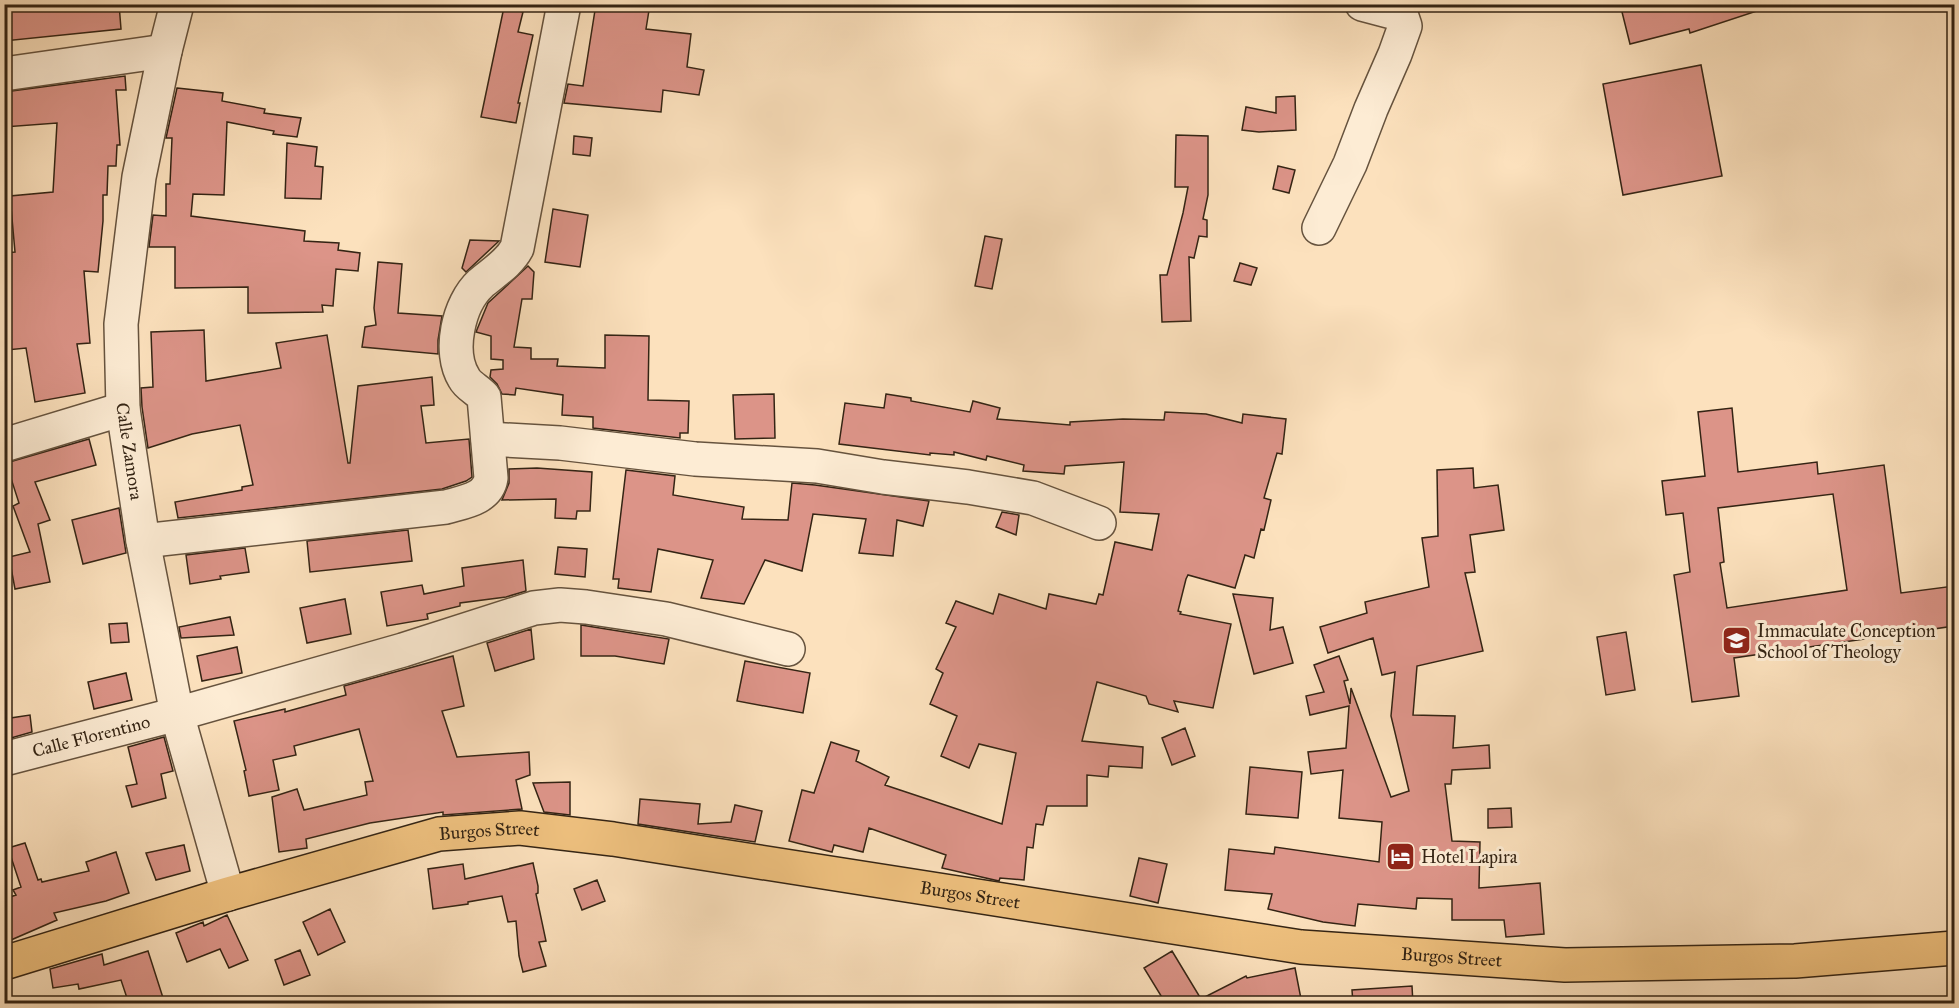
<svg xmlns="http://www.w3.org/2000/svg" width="1959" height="1008" font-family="'IM FELL Great Primer',serif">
  <rect width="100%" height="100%" fill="#fce1bd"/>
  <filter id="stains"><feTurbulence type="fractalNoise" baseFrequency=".00333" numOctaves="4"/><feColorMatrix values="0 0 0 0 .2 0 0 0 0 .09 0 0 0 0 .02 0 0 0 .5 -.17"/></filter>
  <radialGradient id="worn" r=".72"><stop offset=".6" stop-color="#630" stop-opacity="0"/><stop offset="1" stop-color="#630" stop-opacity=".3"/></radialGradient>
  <path fill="#dc9488" stroke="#342414" stroke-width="1.5" fill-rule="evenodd" d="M4,4h115l2,25 -117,12z
    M596,4h54l-4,25 45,5 -4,33 17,3 -5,25 -36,-5 -2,22 -97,-9 4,-19 15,2z
    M1620,4h146v4l-76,25 -1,-4 -59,15z
    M504,7l19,5 -5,20 15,3 -15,68h2l-4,20 -35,-6z
    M1701,65l21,111 -99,19 -20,-111z
    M125,76l1,14h-10l4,55h-3l-1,21h-8l-1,29h-4v26l-5,51 -14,-1 6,72 -13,1 8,49 -50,9 -9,-54 -19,2 -3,-37v-60l11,-1 -5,-56 43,-4 4,-69 -53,4v-35z
    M177,88l46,5 -1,8 43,8 -1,4 37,5 -4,19 -24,-3 1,-3 -47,-9 -3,73 -31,-1 -2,22 114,15 -1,10 35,2 -1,7 22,3 -2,18 -22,-2 -3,37 -11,-1 1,7 -75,1v-26l-73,1v-41h-26l4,-32 13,1v-32h4l2,-46h-6z
    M1295,96l1,34 -37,2 -17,-2 4,-23 30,6v-16z
    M1176,135l32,1v59l-5,24 4,1v17l-8,-1 -5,22 -5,-1 2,64 -29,1 -2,-47h7l16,-62 5,-26h-13z
    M574,136l18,2 -2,18 -17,-2z
    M287,143l30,4 -2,19 8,1 -2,32 -36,-1z
    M1278,166l17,4 -6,23 -16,-4z
    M553,209l35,6 -8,52 -35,-5z
    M985,236l17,3 -10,50 -17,-3z
    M470,240l29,1 -33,31 -4,-4z
    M378,262l24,2 -4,49 44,3 -4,24v14l-76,-7 3,-20 11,-2 -2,-17z
    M1240,263l17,5 -6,17 -17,-4z
    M528,266l6,6 -2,27h-10l-8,48 17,1v11h27l-1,7 48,2v-33l44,1 -1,64 41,1 -1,32h-8v5l-87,-10v-11l-31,-2 1,-20 -47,-7 -1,7 -13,-1 -5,-10 -7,-7 1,-7 12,-1v-9l-12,-1v-23l-15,-4 12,-29z
    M204,330l2,51 75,-13 -5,-25 51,-8 21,128h2l8,-77 74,-9 2,28 -13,1 5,37 43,-4 3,38 -6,4 -24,8 -264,29 -3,-16 67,-12v-3l11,-2 -13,-60 -48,9 -44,14 -6,-41 -1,-19 12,-1 -2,-55z
    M774,394l1,44 -40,1 -2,-44z
    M886,394l25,4v3l59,11 3,-11 27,7 -3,11 73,6v-3l53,-3 41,1 1,-8 41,2 36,9 1,-9 43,5 -4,35 -5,-1 -13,45 7,2 -7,30 -3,-1 -7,29 -9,-3 -10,33 -47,-13 -2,4 -8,32 3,1 -1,2 51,10 -18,84 -39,-7 4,11 -29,-8 -3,-8 -49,-14 -15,59 61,6 -1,21 -33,-2 -1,11 -21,-2v31h-40l-4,19 -7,-1 -3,24 -6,-1 -3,33 -24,-2 -1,3 -57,-13 4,-13 -77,-27 -6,24 -29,-7 -2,7 -43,-11 13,-51 12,3 17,-51 28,9 -3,10 33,16 -4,8 117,39 14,-71 -37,-9 -10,24 -28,-12 16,-40 -27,-12 13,-31 -7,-4 20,-42 -10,-4 10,-22 37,13 6,-20 47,15 3,-15 47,10 3,-10 4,1 12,-53 37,8 7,-36 -39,-2 4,-50 -59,4 -1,8 -41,-3 1,-6 -37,-9 -1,4 -32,-8v3l-24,-2v2l-91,-11 6,-41 39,5z
    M1732,408l6,64 79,-10 1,12 66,-9 17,128 53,-7v40l-220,32 5,38 -47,6 -18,-127 16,-3 -7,-59 -17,2 -4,-34 43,-5 -7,-64zM1833,494l14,96 -120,18 -7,-45 4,-1 -6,-54z
    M89,439l7,26 -61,17 15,38 -12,4 12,58 -35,7 -6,-32 21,-5 -17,-46 6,-3 -13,-40z
    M537,468l55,4 -2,39h-13l-1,8 -21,-1 1,-19 -54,1 7,-17v-14z
    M1473,468l1,20 24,-3 6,45 -34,5 5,37 -10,1 18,78 -66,15 -4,49 42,1 -2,32 36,-3 1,23 -38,2 -1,14h-6l7,57 28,1 -1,46 61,-5 4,51 -38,3 -2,-17h-52v-21l-35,-1 -1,11 -58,-5 -3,22 -32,-4 -55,-13 4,-15 -47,-4 4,-41 45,5 1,-7 104,15 3,-40 -43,-4 4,-48 -32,4 -3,-22 38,-4 3,-42 -39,9 -4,-19 18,-4 -10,-27 25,-9 9,24 -4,1 6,23 1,-16 40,109 18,-6 -18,-75 4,-44 -13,3 -9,-37 -45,15 -8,-26 47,-14 -2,-11 64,-15 -7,-49 16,-2 -1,-66z
    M626,470l49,6 -2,19 71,12 -2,12 46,1 4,-37 23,2 114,16 -6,25 -26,-6 -4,36 -34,-3 7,-34 -53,-5 -11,57 -37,-11 -21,44 -43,-6 12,-38 -55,-11 -7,43 -33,-4 1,-9h-6z
    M119,508l7,45 -43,11 -11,-44z
    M1002,512l17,3 -3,20 -20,-8z
    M408,530l4,31 -102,11 -3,-31z
    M558,547l29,2 -2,28 -30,-3z
    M245,548l4,24 -29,4 1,3 -31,5 -4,-29z
    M523,560l3,31 -20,6 -46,6v3l-33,8 1,5 -41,7 -6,-34 41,-7 2,9 40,-8 -2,-18z
    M1233,594l40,4 -3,32 13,-3 10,36 -39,11z
    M345,599l6,35 -44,9 -7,-35z
    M230,617l4,18 -53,3 -2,-11z
    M127,623l2,19 -18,1 -2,-19z
    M581,625l88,14 -5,25 -49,-8h-34z
    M531,629l3,30 -39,12 -8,-28z
    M1626,632l9,58 -29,5 -9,-58z
    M237,647l5,26 -40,8 -5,-25z
    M453,656l11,50 -22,5 15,46 72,-5 1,23 -14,5 6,29 -79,6v-3l-73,11 -64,16 1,9 -28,4 -7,-55 25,-8 7,21 63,-15 -2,-13 8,-1 -14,-52 -65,17 2,9 -23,5 6,30 -30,6 -5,-25 2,-1 -12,-49 51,-12v3l61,-17 -2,-9z
    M745,661l65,12 -7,40 -66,-12z
    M126,673l6,27 -38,9 -6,-27z
    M30,715l2,17 -28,8v-21z
    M1185,728l10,28 -23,9 -10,-27z
    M164,737l9,34 -12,3 5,24 -34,9 -6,-21 11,-2 -9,-37z
    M1250,767l52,5 -4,46 -52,-4z
    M570,782v33l-26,-3 -11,-29z
    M640,799l60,5 -2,20 33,-2 4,-17 27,6 -7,31 -117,-18z
    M1511,808l1,19 -24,1v-19z
    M25,843l13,37 3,-1 1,3 47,-11 -3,-9 30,-10 13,41 -23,8 -52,12 3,7 -53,23v-44l12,-4 -3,-5 8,-3 -13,-39z
    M184,845l6,26 -34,9 -10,-27z
    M1139,858l28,6 -9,39 -28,-7z
    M533,863l5,23v7l-2,1 10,47 -7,1 7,24 -23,6 -4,-16 -3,-35 -8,1 -6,-26 -34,6v2l-35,5 -5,-40 35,-5 2,15z
    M597,880l8,21 -23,9 -8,-21z
    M330,909l15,33 -27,13 -15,-33z
    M227,915l21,45 -19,8 -9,-19 -33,13 -11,-29 27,-11 1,4z
    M300,950l10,25 -26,10 -9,-25z
    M148,951l17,53h-36l-8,-24 -42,9 -1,-5 -25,4 -3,-19 52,-15 2,11z
    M1172,951l29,48 45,-23 1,2 48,-10 7,36h-136l-22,-36z
    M1412,986l1,18h-60l-1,-14z"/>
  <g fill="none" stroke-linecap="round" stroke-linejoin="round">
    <defs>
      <g id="minor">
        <path id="s1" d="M177,4l-12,47 -26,126 -18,147 2,85 20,132 34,173 51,180"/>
        <path d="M4,74l161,-23"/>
        <path d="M1319,228l31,-64 21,-55 24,-55 10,-28 -3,-9 -6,-4 -34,-9"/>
        <path d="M488,439l72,4 135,16 122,7 66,11 85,10 65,11 66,25"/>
        <path d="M4,445l119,-36"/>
        <path d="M143,541l303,-34c17,-5 42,-8 45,-29l-7,-81c-6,-7 -16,-11 -20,-19 -16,-26 -6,-74 17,-95 13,-11 28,-20 36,-35l47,-244"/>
        <path id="s2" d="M4,759l173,-45 226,-64 131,-42 26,-3 26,2 80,12 122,30"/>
      </g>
      <g id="major">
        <path id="s3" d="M4,963l224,-69 211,-60 81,-6 93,11 688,108 264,18 230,-4 159,-13"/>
      </g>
    </defs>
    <use href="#minor" stroke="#66533e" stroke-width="36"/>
    <use href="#major" stroke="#342414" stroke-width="36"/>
    <use href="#minor" stroke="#fdecd4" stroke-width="33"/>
    <use href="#major" stroke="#eec07e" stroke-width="33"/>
  </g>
  <defs>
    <symbol id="university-square" viewBox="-11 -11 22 22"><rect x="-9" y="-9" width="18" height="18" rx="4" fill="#8f2418" stroke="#fdecd4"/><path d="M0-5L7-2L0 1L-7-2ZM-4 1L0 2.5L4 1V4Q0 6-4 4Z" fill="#fff"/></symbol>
    <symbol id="hotel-square" viewBox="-11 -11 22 22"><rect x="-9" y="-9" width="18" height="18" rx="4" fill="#8f2418" stroke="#fdecd4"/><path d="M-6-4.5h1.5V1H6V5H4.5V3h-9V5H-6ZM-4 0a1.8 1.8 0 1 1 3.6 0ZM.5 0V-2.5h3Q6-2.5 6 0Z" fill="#fff"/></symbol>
  </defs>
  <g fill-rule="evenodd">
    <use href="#university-square" x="1720" y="624" width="33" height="33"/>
    <use href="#hotel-square" x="1384" y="840" width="33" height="33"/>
  </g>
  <g text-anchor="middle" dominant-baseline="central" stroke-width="6" stroke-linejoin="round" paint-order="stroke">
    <g font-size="18" fill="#342414" stroke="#fdecd4">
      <text stroke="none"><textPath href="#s1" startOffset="453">Calle Zamora</textPath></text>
      <text stroke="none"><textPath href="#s2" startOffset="90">Calle Florentino</textPath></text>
      <text stroke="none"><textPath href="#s3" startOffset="504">Burgos Street</textPath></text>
      <text stroke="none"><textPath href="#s3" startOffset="990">Burgos Street</textPath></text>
      <text stroke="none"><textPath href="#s3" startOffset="1476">Burgos Street</textPath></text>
    </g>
    <g font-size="18" fill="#342414" stroke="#fdecd4" text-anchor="start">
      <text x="1757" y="631">Immaculate Conception<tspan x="1757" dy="21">School of Theology</tspan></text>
      <text x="1421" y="857">Hotel Lapira</text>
    </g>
  </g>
  <rect width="1959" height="1008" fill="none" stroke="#fce1bd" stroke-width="24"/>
  <rect x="6" y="6" width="1947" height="996" fill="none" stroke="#342414" stroke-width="3"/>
  <rect x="12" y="12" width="1935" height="984" fill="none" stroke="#342414" stroke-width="1.5"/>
  <rect width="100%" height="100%" filter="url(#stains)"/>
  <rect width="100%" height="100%" fill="url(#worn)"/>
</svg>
